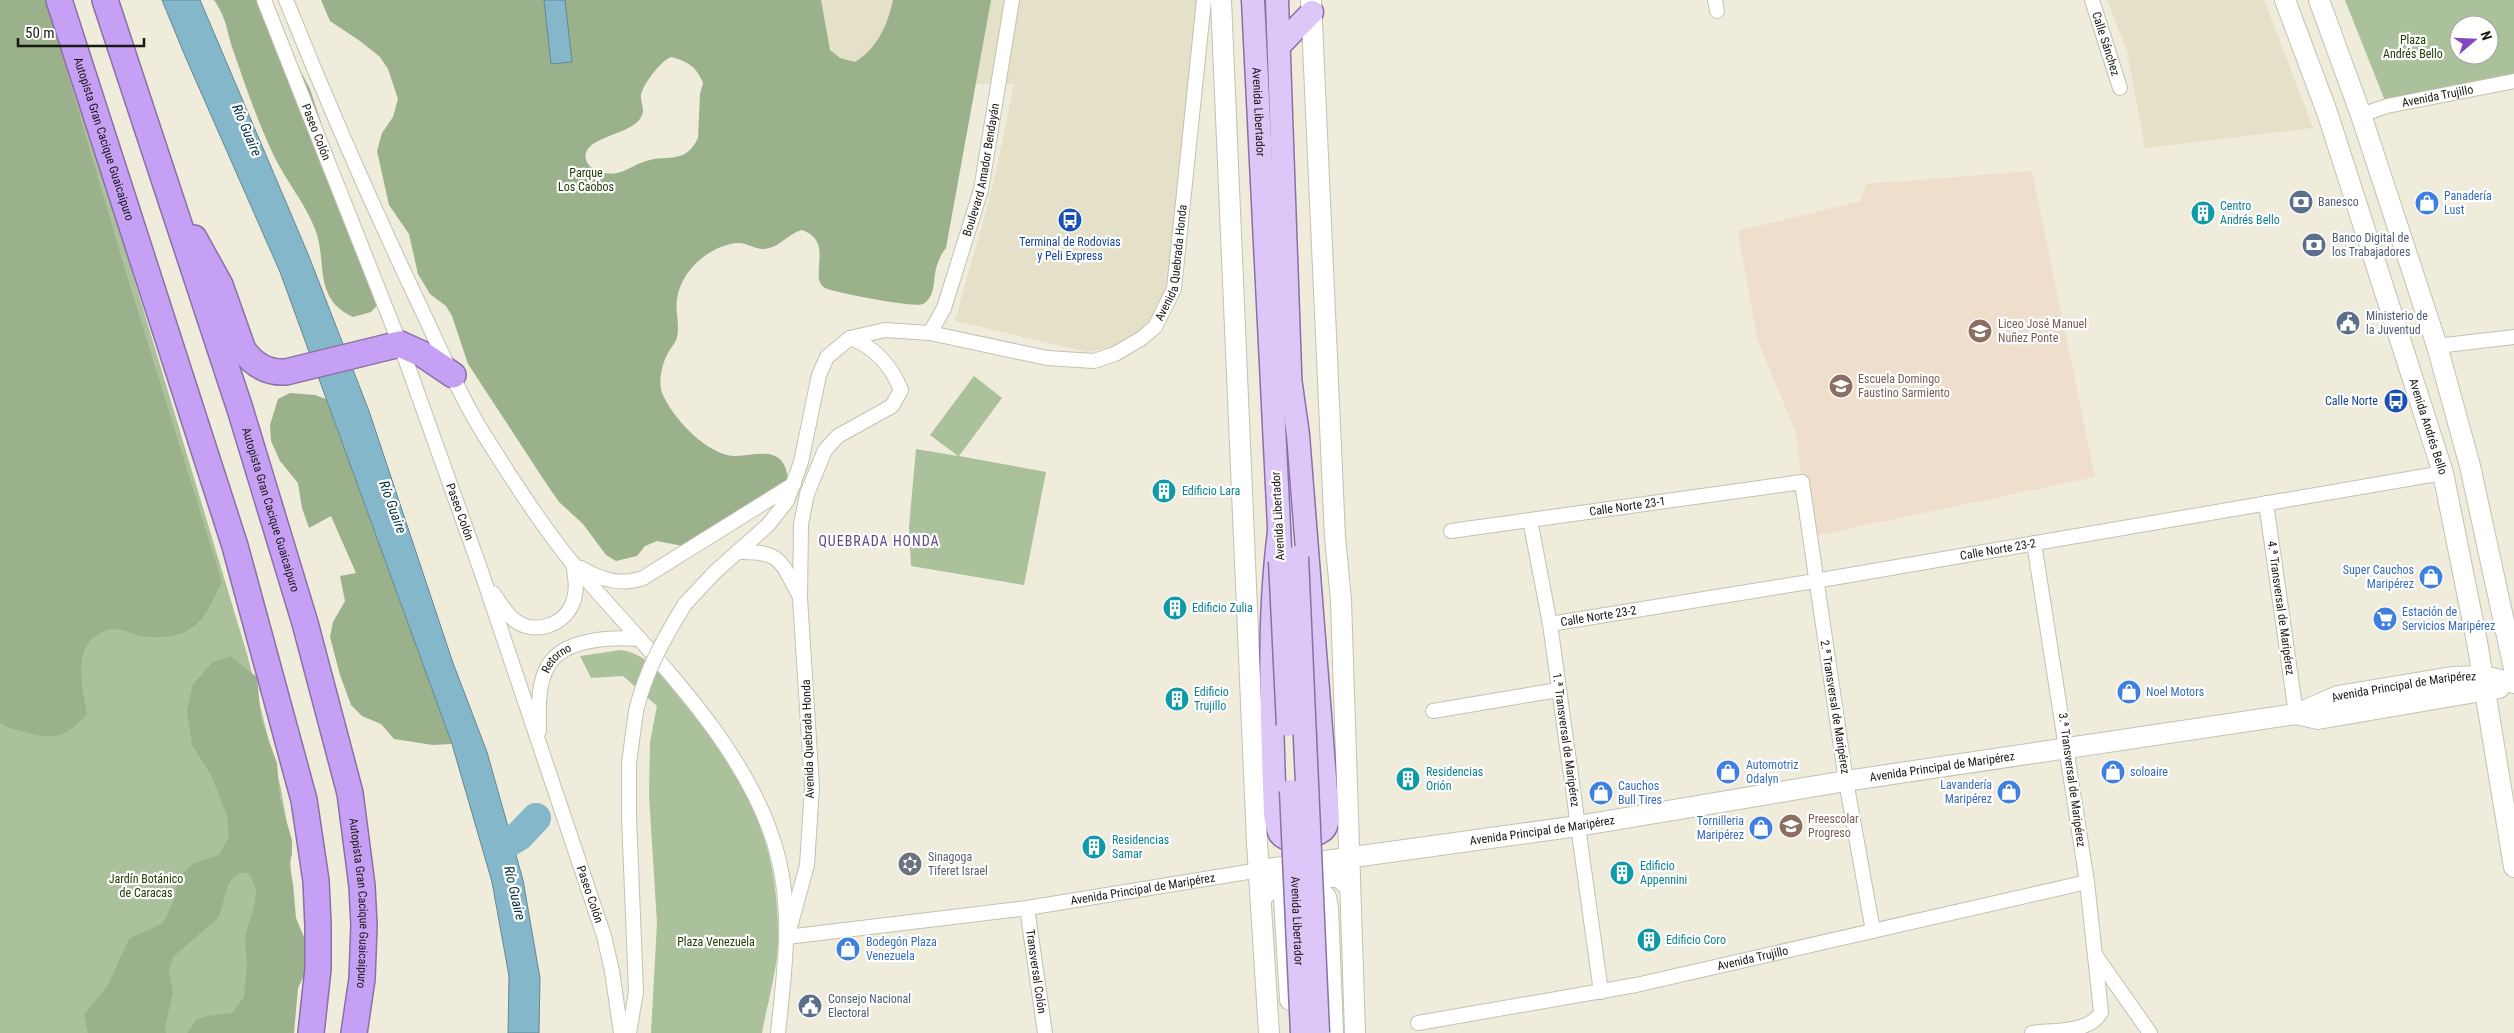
<svg xmlns="http://www.w3.org/2000/svg" width="2514" height="1033" font-family="'Roboto Condensed',sans-serif">
  <rect width="100%" height="100%" fill="#efecdb"/>
  <path fill="#e5e1c9" d="M808,0h390l-28,290 -21,37 -35,20 -27,5 -132,-31 39,-140 20,-97 -207,-1z
    M2107,0h157l49,128 -168,20 -18,-97z"/>
  <path fill="#f0decd" d="M2032,171l63,306 -281,59 -12,-54 -6,-49 -39,-94 -19,-108 123,-30 5,-17z"/>
  <path fill="#aac19b" fill-rule="evenodd" d="M0,0h46l68,212 133,442 34,135 7,41 4,52 -2,151h-290z
    M2345,0h169v81l-127,25zM2459,25h30v30h-30z
    M974,376l28,22 -43,58 87,16 -22,113 -113,-19 -2,-39 7,-78 42,7 -28,-21z
    M621,650c29,4 44,31 62,52 63,74 97,141 95,241 -1,28 -11,62 -16,90h-111l6,-110 -8,-127 1,-54 7,-36 -34,-30 -32,2 -11,-22z"/>
  <path fill="#9ab18b" fill-rule="evenodd" d="M0,0h46l80,273 96,309c-9,17 -15,36 -32,47 -13,9 -37,10 -53,6 -6,-2 -15,-6 -22,-6 -6,-1 -13,3 -18,6 -25,16 -14,54 -10,79 -21,23 -31,27 -62,18 -9,-2 -16,-4 -25,-9z
    M214,0h48l19,42 18,26 11,21 11,33 2,14 57,166 -9,10 -18,5c-41,-19 -25,-55 -38,-88 -10,-26 -29,-48 -41,-73 -16,-33 -28,-69 -40,-103 -8,-23 -6,-32 -20,-53z
    M321,0h500l9,50 10,8 15,4c22,-13 33,-38 38,-62h98l-45,248c-5,6 -8,13 -10,21 -3,11 0,27 -13,35 -8,4 -87,-11 -98,-16 -4,-3 -5,-5 -6,-9 -2,-20 9,-39 -17,-49 -14,4 -22,16 -33,18 -13,4 -20,-6 -32,-5 -28,3 -56,27 -60,56 -2,13 3,25 0,38 -1,6 -6,10 -9,16 -6,10 -10,29 -6,40 11,25 39,55 65,62 21,6 56,-17 61,24l-3,7 -49,32 -19,22 -29,7 -31,-6 -12,5 -8,10 -21,5 -10,-6 -23,-31 -24,-22 -15,-22 -76,-116 -16,-48 -6,-10 -16,-12 -12,-20 -9,-40 -20,-29 -12,-54 5,-18 11,-16 5,-18 -10,-30 -8,-12 -20,-16 -30,-20zM671,57c16,4 26,10 32,26l-3,11 -2,44c-13,27 -29,16 -52,23 -19,6 -27,19 -50,9 -4,-1 -8,-5 -10,-10 -6,-24 46,-24 55,-43 5,-8 -1,-14 0,-22 2,-11 20,-34 30,-38z
    M290,393l25,2 11,4 126,345 -19,1 -39,-6 -13,-15 -19,-8 -11,-11 -11,-30 -10,-38 3,-15 12,-21 -5,-25 16,-3 -25,-57 -22,12 -7,-20 -4,-25 -18,-22 -9,-20 -1,-16 8,-26z
    M230,656l27,21 4,42 16,44 3,36 12,41v14l-3,11 4,19 3,34 10,24v29l-8,17 -4,45h-107l9,-13 11,-4 25,-3 12,-16 3,-31 -2,-29 10,-35 1,-13 -7,-16c-25,-4 -23,31 -31,45l-44,38 -3,8 -2,7 4,21 -8,35 1,6h-78l-4,-18 24,-30 21,-46 34,-16 12,-25 4,-21 15,-14 25,-8 10,-18 -2,-22 -16,-40 -19,-30 -5,-34 6,-27 19,-21z"/>
  <path fill="#84b7ca" stroke="#648793" d="M162,0h38l108,254 61,157 84,252 34,89 36,128 17,98 -1,55h-31l1,-57 -17,-94 -40,-138 -172,-472 -95,-216z
    M544,0h21l7,62 -21,2z"/>
  <g fill="none" stroke-linecap="round" stroke-linejoin="round">
    <path stroke="#84b7ca" stroke-width="30" d="M509,842l10,-6 17,-18"/>
    <defs>
      <g id="street">
        <path id="s1" d="M264,0l136,344 80,224 124,368 8,35 9,62"/>
        <path d="M286,0c41,102 85,203 132,302 23,48 43,98 72,142 25,40 55,86 84,121 72,85 177,182 204,292 15,58 6,117 0,176"/>
        <path d="M1715,0l2,11"/>
        <path id="s2" d="M2092,0l28,88"/>
        <path id="s3" d="M2361,115l26,-9 127,-25"/>
        <path id="s4" d="M930,333l14,-25 37,-118 31,-190"/>
        <path d="M2437,346l77,-9"/>
        <path d="M2266,503l30,211"/>
        <path d="M1530,520l20,104 51,368"/>
        <path id="s5" d="M1451,531l351,-49 44,299 27,150"/>
        <path d="M737,552c44,-1 43,8 62,43"/>
        <path d="M581,568c20,12 40,18 62,10l151,-94"/>
        <path d="M493,593c6,8 11,18 19,25 19,18 52,9 61,-16 5,-12 2,-26 0,-39"/>
        <path id="s6" d="M685,604l31,-33 52,-46 19,-24 14,-39 18,-87 8,-18 23,-19 35,-8 45,3 117,25 47,3 21,-7 27,-16 13,-11 19,-38 30,-289"/>
        <path id="s7" d="M1550,624l265,-43 628,-108"/>
        <path d="M1433,711l125,-21"/>
        <path id="s8" d="M539,731c0,-21 -2,-46 9,-65 15,-28 65,-29 92,-27"/>
        <path id="s9" d="M1027,908l18,125"/>
        <path d="M790,927l17,-62 5,-78 -12,-189 1,-74 6,-30 18,-44 13,-14 54,-30 9,-16c-9,-23 -27,-44 -51,-52"/>
        <path id="s10" d="M787,937l240,-29 233,-38"/>
        <path d="M2096,956l54,77"/>
        <path id="s11" d="M1418,1023l218,-38 451,-103"/>
        <path d="M629,1033l7,-41 -7,-176v-53l7,-52"/>
        <path d="M2032,1033c20,-3 59,0 69,-21l-14,-130 -53,-339"/>
      </g>
      <g id="secondary">
        <path d="M1221,0l36,843 12,190"/>
        <path d="M1311,0l24,537 6,63 14,433"/>
        <path id="s12" d="M2285,0l42,112 116,361 34,169 37,225"/>
        <path d="M2319,0l42,115 76,231 33,120 44,202"/>
        <path d="M2296,714l22,5 181,-31"/>
        <path id="s13" d="M1260,870l318,-44 268,-45 450,-67 42,-18 114,-19 31,-1 31,7"/>
        <path d="M1261,897l15,-13 62,-8 11,10"/>
        <path d="M1290,1000l-6,-101 7,-5 31,-1 4,4 2,11 5,125"/>
      </g>
      <g id="primary">
        <path id="s14" d="M1253,0l27,547"/>
        <path d="M1277,0l14,399"/>
        <path d="M1279,46l33,-34"/>
        <path d="M1279,532c-12,94 -7,188 -4,282 1,6 2,15 5,20 7,10 33,3 42,-3 5,-3 5,-9 6,-14l-30,-382 -7,-50"/>
      </g>
      <g id="highway">
        <path id="s15" d="M59,0l176,546 69,254 12,81 2,44v44l-7,64"/>
        <path id="s16" d="M105,0l135,409 65,214 45,170 12,93 2,39 -2,54 -8,54"/>
        <path d="M194,238l26,47 23,65c11,15 24,23 43,22l114,-28 22,10 31,21"/>
      </g>
    </defs>
    <use href="#street" stroke="#c4c1b1" stroke-width="16"/>
    <use href="#secondary" stroke="#c4c1b1" stroke-width="22"/>
    <use href="#primary" stroke="#8970a5" stroke-width="25"/>
    <use href="#highway" stroke="#8970a5" stroke-width="28"/>
    <use href="#street" stroke="#fff" stroke-width="14"/>
    <use href="#secondary" stroke="#fff" stroke-width="20"/>
    <use href="#primary" stroke="#ddc6f8" stroke-width="22"/>
    <use href="#highway" stroke="#c6a0f4" stroke-width="25"/>
    <defs>
      <path id="street-bridge" d="M636,711c9,-39 28,-73 49,-107"/>
      <g id="primary-bridge">
        <path d="M1297,557l21,476"/>
        <path d="M1280,561l8,164"/>
        <path id="s17" d="M1291,791l11,242"/>
      </g>
    </defs>
    <use href="#street-bridge" stroke="#c4c1b1" stroke-width="16" stroke-linecap="butt"/>
    <use href="#primary-bridge" stroke="#8970a5" stroke-width="25" stroke-linecap="butt"/>
    <use href="#street-bridge" stroke="#fff" stroke-width="14"/>
    <use href="#primary-bridge" stroke="#ddc6f8" stroke-width="22"/>
  </g>
  <defs>
    <symbol id="bank-disc" viewBox="-11 -11 22 22"><circle r="9.5" fill="#5c6f8a" stroke="#fff"/><path d="M-6-4H6V4H-6ZM0-2.3a2.3 2.3 0 1 0 0 4.6a2.3 2.3 0 1 0 0-4.6Z" fill="#fff"/></symbol>
    <symbol id="shop-disc" viewBox="-11 -11 22 22"><circle r="9.5" fill="#3f7fe0" stroke="#fff"/><path d="M-5-2.5h2.3a2.7 3.5 0 0 1 5.4 0H5L5.5 6h-11ZM-1.5-2.5h3a1.5 2.3 0 0 0-3 0Z" fill="#fff"/></symbol>
    <symbol id="building-disc" viewBox="-11 -11 22 22"><circle r="9.5" fill="#0f9aa8" stroke="#fff"/><path d="M-4-6H4V6H1V3H-1V6H-4ZM-2.5-4.3h1.7v1.8h-1.7ZM.8-4.3h1.7v1.8H.8ZM-2.5-1h1.7V.8h-1.7ZM.8-1h1.7V.8H.8Z" fill="#fff"/></symbol>
    <symbol id="bus-disc" viewBox="-11 -11 22 22"><circle r="9.5" fill="#1a4fb4" stroke="#fff"/><path d="M-5-6H5V4H4V6H2V4H-2V6H-4V4H-5ZM-3.5-4V0h7V-4ZM-3.5 1.2v1.5H-2V1.2ZM2 1.2v1.5H3.5V1.2Z" fill="#fff"/></symbol>
    <symbol id="civic-disc" viewBox="-11 -11 22 22"><circle r="9.5" fill="#5c6f8a" stroke="#fff"/><path d="M-.6-6.5H3V-4.5H.6V-3L4-1V1h2V6H-6V1h2V-1L-.6-3ZM-1.2 2.5V6h2.4V2.5Z" fill="#fff"/></symbol>
    <symbol id="school-disc" viewBox="-11 -11 22 22"><circle r="9.5" fill="#8d6e63" stroke="#fff"/><path d="M0-5L7-2L0 1L-7-2ZM-4 1L0 2.5L4 1V4Q0 6-4 4Z" fill="#fff"/></symbol>
    <symbol id="supermarket-disc" viewBox="-11 -11 22 22"><circle r="9.5" fill="#3f7fe0" stroke="#fff"/><path d="M-6-5.5h2.5l.6 2H6L4.5 2H-2.5L-4.4-4H-6ZM-1.5 3.2a1.3 1.3 0 1 0 .1 0ZM3 3.2a1.3 1.3 0 1 0 .1 0Z" fill="#fff"/></symbol>
    <symbol id="synagogue-disc" viewBox="-11 -11 22 22"><circle r="9.5" fill="#6b7280" stroke="#fff"/><path d="M0-6.5L5.6 3.2H-5.6ZM0 6.5L5.6-3.2H-5.6Z" fill="#fff"/></symbol>
  </defs>
  <g fill-rule="evenodd">
    <use href="#bank-disc" x="2287" y="188" width="28" height="28"/>
    <use href="#shop-disc" x="2413" y="189" width="28" height="28"/>
    <use href="#building-disc" x="2189" y="199" width="28" height="28"/>
    <use href="#bus-disc" x="1056" y="206" width="28" height="28"/>
    <use href="#bank-disc" x="2300" y="231" width="28" height="28"/>
    <use href="#civic-disc" x="2334" y="309" width="28" height="28"/>
    <use href="#school-disc" x="1966" y="317" width="28" height="28"/>
    <use href="#school-disc" x="1827" y="372" width="28" height="28"/>
    <use href="#bus-disc" x="2382" y="387" width="28" height="28"/>
    <use href="#building-disc" x="1150" y="477" width="28" height="28"/>
    <use href="#shop-disc" x="2417" y="563" width="28" height="28"/>
    <use href="#building-disc" x="1161" y="594" width="28" height="28"/>
    <use href="#supermarket-disc" x="2371" y="605" width="28" height="28"/>
    <use href="#shop-disc" x="2115" y="678" width="28" height="28"/>
    <use href="#building-disc" x="1163" y="685" width="28" height="28"/>
    <use href="#shop-disc" x="1714" y="758" width="28" height="28"/>
    <use href="#shop-disc" x="2099" y="758" width="28" height="28"/>
    <use href="#building-disc" x="1394" y="765" width="28" height="28"/>
    <use href="#shop-disc" x="1995" y="778" width="28" height="28"/>
    <use href="#shop-disc" x="1587" y="779" width="28" height="28"/>
    <use href="#school-disc" x="1777" y="812" width="28" height="28"/>
    <use href="#shop-disc" x="1747" y="814" width="28" height="28"/>
    <use href="#building-disc" x="1080" y="833" width="28" height="28"/>
    <use href="#synagogue-disc" x="896" y="850" width="28" height="28"/>
    <use href="#building-disc" x="1608" y="859" width="28" height="28"/>
    <use href="#building-disc" x="1635" y="926" width="28" height="28"/>
    <use href="#shop-disc" x="834" y="935" width="28" height="28"/>
    <use href="#civic-disc" x="796" y="992" width="28" height="28"/>
  </g>
  <g text-anchor="middle" dominant-baseline="central" stroke-width="4.5" stroke-linejoin="round" paint-order="stroke">
    <g font-size="12" fill="#203d03" stroke="#fff">
      <text x="2413" y="40">Plaza<tspan x="2413" dy="14">Andrés Bello</tspan></text>
      <text x="586" y="173">Parque<tspan x="586" dy="14">Los Caobos</tspan></text>
      <text x="146" y="879">Jardín Botánico<tspan x="146" dy="14">de Caracas</tspan></text>
      <text x="716" y="942">Plaza Venezuela</text>
    </g>
    <g font-size="12" fill="#191812" stroke="#fff">
      <text stroke="none"><textPath href="#s2" startOffset="46">Calle Sánchez</textPath></text>
      <text stroke="none"><textPath href="#s3" startOffset="79">Avenida Trujillo</textPath></text>
      <text stroke="none"><textPath href="#s14" startOffset="112">Avenida Libertador</textPath></text>
      <text stroke="none"><textPath href="#s1" startOffset="142">Paseo Colón</textPath></text>
      <text stroke="none"><textPath href="#s15" startOffset="146">Autopista Gran Cacique Guaicaipuro</textPath></text>
      <text stroke="none"><textPath href="#s4" startOffset="172">Boulevard Amador Bendayán</textPath></text>
      <text stroke="none"><textPath href="#s6" startOffset="711">Avenida Quebrada Honda</textPath></text>
      <text stroke="none"><textPath href="#s12" startOffset="450">Avenida Andrés Bello</textPath></text>
      <text stroke="none"><textPath href="#s5" startOffset="178">Calle Norte 23-1</textPath></text>
      <text stroke="none"><textPath href="#s16" startOffset="536">Autopista Gran Cacique Guaicaipuro</textPath></text>
      <text stroke="none"><textPath href="#s1" startOffset="548">Paseo Colón</textPath></text>
      <text transform="translate(1278 516) rotate(-93)">Avenida Libertador</text>
      <text stroke="none"><textPath href="#s7" startOffset="454">Calle Norte 23-2</textPath></text>
      <text transform="translate(2281 608) rotate(82)">4.ª Transversal de Maripérez</text>
      <text stroke="none"><textPath href="#s7" startOffset="49">Calle Norte 23-2</textPath></text>
      <text stroke="none"><textPath href="#s8" startOffset="78">Retorno</textPath></text>
      <text stroke="none"><textPath href="#s13" startOffset="1160">Avenida Principal de Maripérez</textPath></text>
      <text transform="translate(1835 707) rotate(81)">2.ª Transversal de Maripérez</text>
      <text transform="translate(808 739) rotate(-92)">Avenida Quebrada Honda</text>
      <text transform="translate(1566 740) rotate(82)">1.ª Transversal de Maripérez</text>
      <text stroke="none"><textPath href="#s13" startOffset="690">Avenida Principal de Maripérez</textPath></text>
      <text transform="translate(2072 780) rotate(82)">3.ª Transversal de Maripérez</text>
      <text stroke="none"><textPath href="#s13" startOffset="285">Avenida Principal de Maripérez</textPath></text>
      <text stroke="none"><textPath href="#s10" startOffset="359">Avenida Principal de Maripérez</textPath></text>
      <text stroke="none"><textPath href="#s1" startOffset="952">Paseo Colón</textPath></text>
      <text stroke="none"><textPath href="#s16" startOffset="941">Autopista Gran Cacique Guaicaipuro</textPath></text>
      <text stroke="none"><textPath href="#s17" startOffset="130">Avenida Libertador</textPath></text>
      <text stroke="none"><textPath href="#s11" startOffset="341">Avenida Trujillo</textPath></text>
      <text stroke="none"><textPath href="#s9" startOffset="64">Transversal Colón</textPath></text>
    </g>
    <g font-size="12" fill="#366cbe" stroke="#fff" text-anchor="start">
      <text x="2444" y="196">Panadería<tspan x="2444" dy="14">Lust</tspan></text>
      <text x="2414" y="570" text-anchor="end">Super Cauchos<tspan x="2414" dy="14">Maripérez</tspan></text>
      <text x="2402" y="612">Estación de<tspan x="2402" dy="14">Servicios Maripérez</tspan></text>
      <text x="2146" y="692">Noel Motors</text>
      <text x="1746" y="765">Automotriz<tspan x="1746" dy="14">Odalyn</tspan></text>
      <text x="2130" y="772">soloaire</text>
      <text x="1992" y="785" text-anchor="end">Lavandería<tspan x="1992" dy="14">Maripérez</tspan></text>
      <text x="1618" y="786">Cauchos<tspan x="1618" dy="14">Bull Tires</tspan></text>
      <text x="1744" y="821" text-anchor="end">Tornilleria<tspan x="1744" dy="14">Maripérez</tspan></text>
      <text x="866" y="942">Bodegón Plaza<tspan x="866" dy="14">Venezuela</tspan></text>
    </g>
    <g font-size="12" fill="#4e5e75" stroke="#fff" text-anchor="start">
      <text x="2318" y="202">Banesco</text>
      <text x="2332" y="238">Banco Digital de<tspan x="2332" dy="14">los Trabajadores</tspan></text>
      <text x="2366" y="316">Ministerio de<tspan x="2366" dy="14">la Juventud</tspan></text>
      <text x="828" y="999">Consejo Nacional<tspan x="828" dy="14">Electoral</tspan></text>
    </g>
    <g font-size="12" fill="#0d838f" stroke="#fff" text-anchor="start">
      <text x="2220" y="206">Centro<tspan x="2220" dy="14">Andrés Bello</tspan></text>
      <text x="1182" y="491">Edificio Lara</text>
      <text x="1192" y="608">Edificio Zulia</text>
      <text x="1194" y="692">Edificio<tspan x="1194" dy="14">Trujillo</tspan></text>
      <text x="1426" y="772">Residencias<tspan x="1426" dy="14">Orión</tspan></text>
      <text x="1112" y="840">Residencias<tspan x="1112" dy="14">Samar</tspan></text>
      <text x="1640" y="866">Edificio<tspan x="1640" dy="14">Appennini</tspan></text>
      <text x="1666" y="940">Edificio Coro</text>
    </g>
    <g font-size="12" fill="#164399" stroke="#fff">
      <text x="1070" y="242">Terminal de Rodovias<tspan x="1070" dy="14">y Peli Express</tspan></text>
      <text x="2378" y="401" text-anchor="end">Calle Norte</text>
    </g>
    <g font-size="12" fill="#785e54" stroke="#fff" text-anchor="start">
      <text x="1998" y="324">Liceo José Manuel<tspan x="1998" dy="14">Nuñez Ponte</tspan></text>
      <text x="1858" y="379">Escuela Domingo<tspan x="1858" dy="14">Faustino Sarmiento</tspan></text>
      <text x="1808" y="819">Preescolar<tspan x="1808" dy="14">Progreso</tspan></text>
    </g>
    <g font-size="12" fill="#5b616d" stroke="#fff" text-anchor="start">
      <text x="928" y="857">Sinagoga<tspan x="928" dy="14">Tiferet Israel</tspan></text>
    </g>
    <g font-size="14" font-style="italic" fill="#033341" stroke="#fff">
      <text transform="translate(247 130) rotate(67)">Río Guaire</text>
      <text transform="translate(393 507) rotate(70)">Río Guaire</text>
      <text transform="translate(515 893) rotate(77)">Río Guaire</text>
    </g>
    <g font-size="14" letter-spacing="1" fill="#624885" stroke="#fff">
      <text x="879" y="541">QUEBRADA HONDA</text>
    </g>
  </g>
  <g transform="translate(2474 40) rotate(71)"><circle r="24" fill="#ffffff" stroke="#a3a3a0"/>
  <path d="M0-4L9 19L0 12L-9 19Z" fill="#8148bf"/>
  <text y="-8" font-size="14" font-weight="bold" text-anchor="middle" fill="#191812">N</text>
  </g>
  <path d="M18 38v8h126v-8" fill="none" stroke="#191812" stroke-width="2.5"/>
  <text x="25" y="38" font-size="15" fill="#191812" stroke="#ffffff" stroke-width="4" paint-order="stroke">50 m</text>
</svg>
